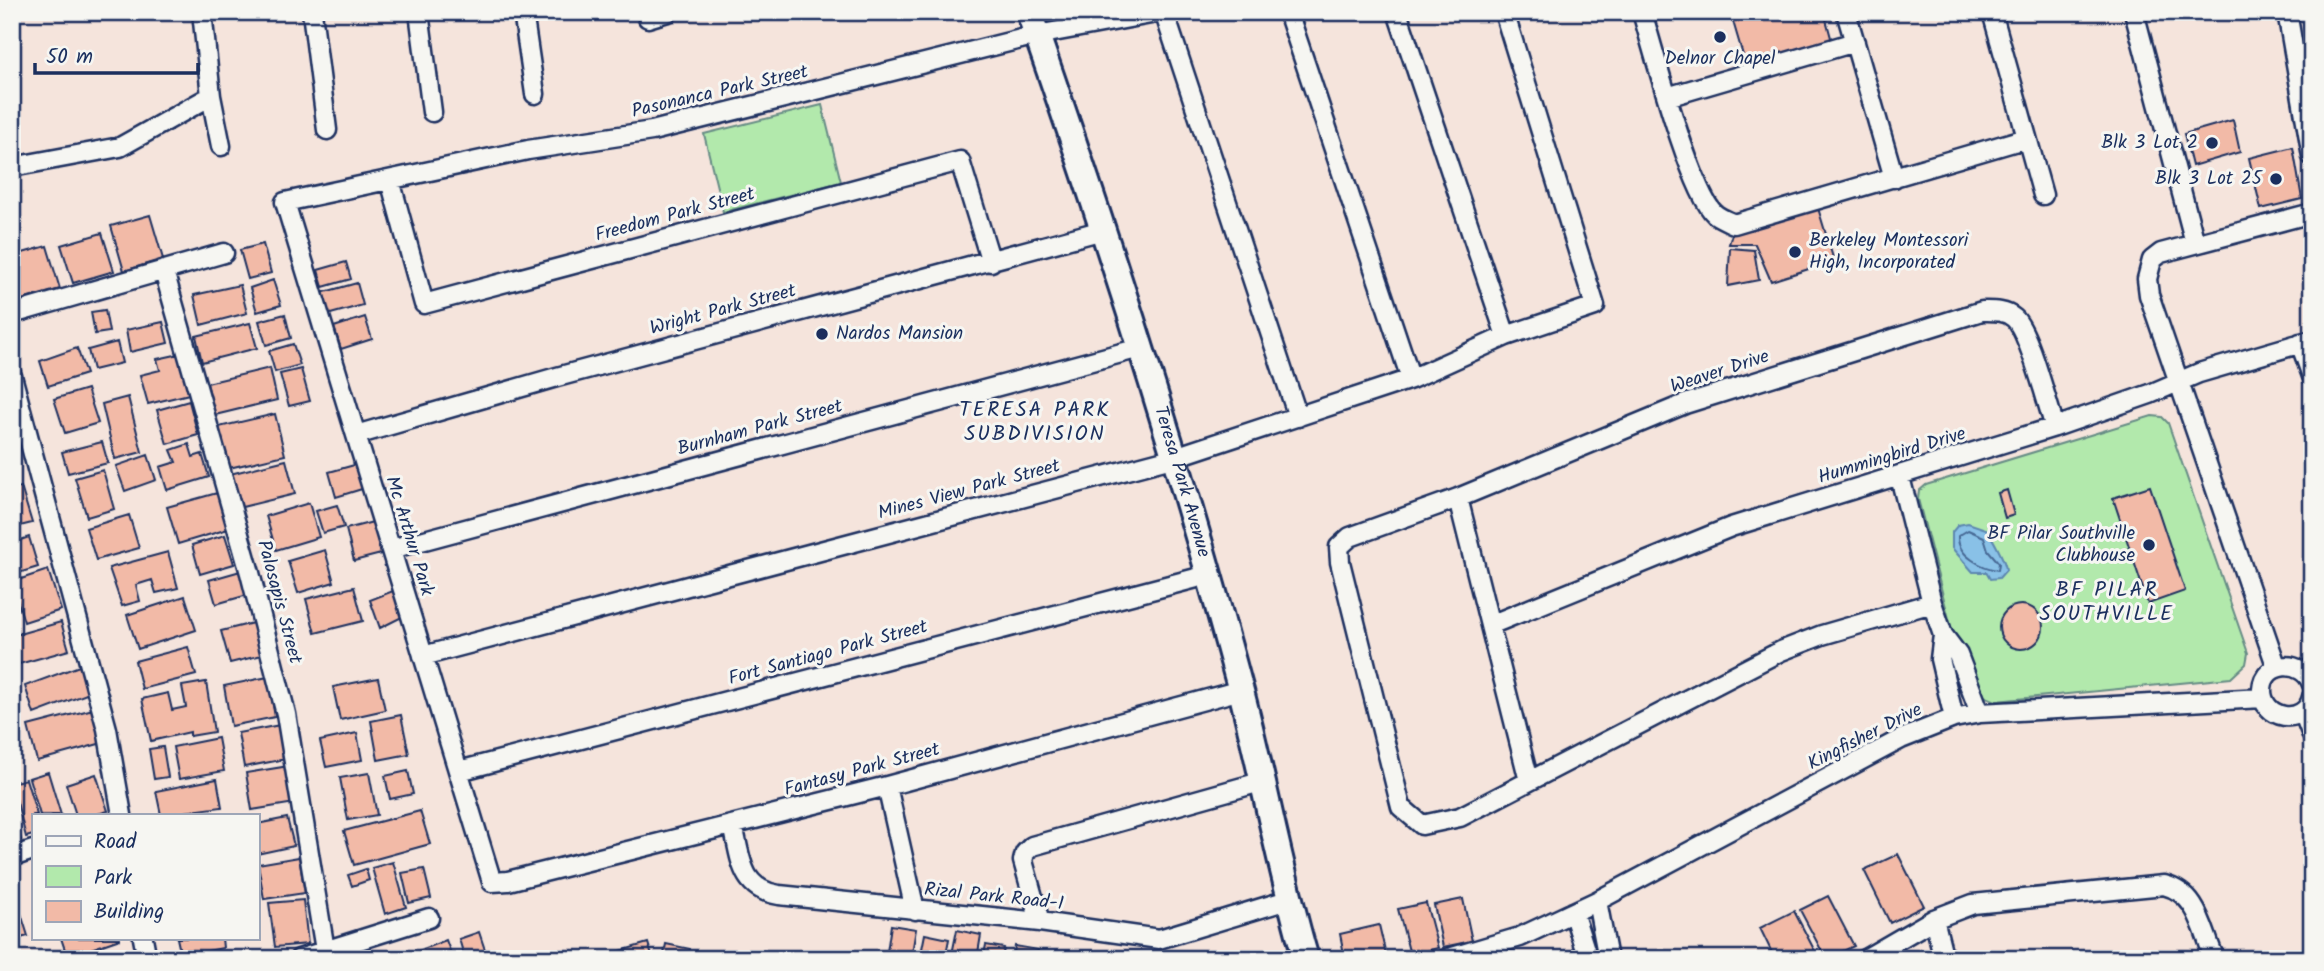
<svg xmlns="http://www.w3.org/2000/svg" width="2324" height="971" font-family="Kalam,sans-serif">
  <rect width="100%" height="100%" fill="#f5e4dc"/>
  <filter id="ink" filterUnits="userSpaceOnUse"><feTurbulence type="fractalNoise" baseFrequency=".0143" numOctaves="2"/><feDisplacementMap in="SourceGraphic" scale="14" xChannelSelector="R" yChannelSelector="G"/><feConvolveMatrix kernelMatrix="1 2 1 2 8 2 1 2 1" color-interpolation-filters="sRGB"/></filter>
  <g filter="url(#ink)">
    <path fill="#b2e9ac" stroke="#668c85" stroke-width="2" d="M822,105l19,77 -118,30 -19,-78z
      M2152,416l10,1 6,6 80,230 -2,11 -15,14 -235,23 -17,-7 -24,-52 -37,-143 1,-8 7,-6z"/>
    <path fill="#89c1e7" stroke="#5d87b0" stroke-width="2" d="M1968,523l18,6c5,6 20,33 20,41l-7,8 -9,1 -4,-7h-13l-21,-24v-16l6,-7z"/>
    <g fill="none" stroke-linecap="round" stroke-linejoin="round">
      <path stroke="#476995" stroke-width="2" d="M1968,530l16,7 4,13 11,13 -1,7c-15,-2 -41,-14 -40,-34z"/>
    </g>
    <path fill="#f2baa7" stroke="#1b2f5e" stroke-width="2" d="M1751,12h73l9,33 -86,24 -15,-51z
      M2233,120l7,32 -48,14 -8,-32z
      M2293,147l9,52 -41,10 -12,-51z
      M1818,208l16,53 -63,20 -16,-37h-26l5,-17 22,-4 1,4z
      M150,215l13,44 -39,12 -13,-45z
      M102,233l12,38 -41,12 -12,-38z
      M263,244l8,29 -23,6 -8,-29z
      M47,246l13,43 -42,12 -6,-20v-25z
      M1730,248l24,2 5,30 -31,6z
      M346,262l5,17 -28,8 -5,-17z
      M273,280l8,25 -24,7 -7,-24z
      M357,283l6,22 -36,10 -6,-22z
      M240,285l7,28 -46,12 -7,-30z
      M105,310l4,22 -14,2 -4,-22z
      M285,314l6,24 -25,7 -7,-24z
      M365,317l7,22 -31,10 -7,-22z
      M163,322l5,21 -38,9 -4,-22z
      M250,323l7,25 -55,14 -6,-26z
      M117,342l5,21 -29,7 -5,-20z
      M293,344l7,21 -25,7 -6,-21z
      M77,348l9,26 -38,12 -8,-25z
      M180,354l9,40 -41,10 -8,-29 20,-5 -3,-11z
      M270,368l7,32 -62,15 -8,-32z
      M301,369l9,32 -21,5 -9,-32z
      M87,389l11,34 -33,10 -11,-34z
      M128,397l14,55 -27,7 -13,-55z
      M189,401l9,34 -31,9 -10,-34z
      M275,414l10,41 -56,13 -10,-41z
      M102,442l6,21 -40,10 -6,-21z
      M189,444l4,13 9,-3 7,23 -42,13 -7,-23 16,-5 -5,-12z
      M148,455l8,25 -31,11 -9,-25z
      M286,460l9,34 -57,14 -8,-34z
      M358,464l7,24 -29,9 -7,-25z
      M103,470l11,39 -27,8 -12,-39z
      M2150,486l35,105 -37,13 -35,-106z
      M21,487l11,36 -20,5v-38z
      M2007,490l7,25 -9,3 -7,-25z
      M217,493l11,36 -50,15 -11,-37z
      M309,503l10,34 -43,13 -10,-34z
      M337,505l7,22 -21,6 -7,-22z
      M129,515l10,33 -43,12 -10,-32z
      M373,522l8,32 -27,7 -8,-32z
      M225,535l9,29 -34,10 -8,-29z
      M29,537l9,30 -26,8v-32z
      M325,550l9,32 -36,11 -10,-32z
      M168,552l10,36 -22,5 -4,-13 -16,5 4,16 -18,5 -13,-38z
      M48,570l13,40 -37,12 -12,-40z
      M244,570l7,24 -35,10 -7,-24z
      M354,587l9,34 -48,12 -9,-34z
      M398,589l6,27 -24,12 -10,-28z
      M185,596l11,34 -58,19 -11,-34z
      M1999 627a22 22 0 1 1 44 0a22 22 0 1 1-44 0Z
      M61,622l8,28 -57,16v-30z
      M257,622l9,32 -36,9 -9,-32z
      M188,647l8,28 -54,14 -7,-28z
      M82,665l10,27 -58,22 -9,-28z
      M268,677l7,40 -44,9 -7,-40z
      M378,678l7,32 -45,10 -7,-33z
      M206,682l8,50 -24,4v-4l-39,9 -9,-42 26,-6 4,17 14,-3 -4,-21z
      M97,708l9,34 -69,19 -9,-35z
      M401,715l8,39 -31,6 -7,-39z
      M280,725l6,34 -42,8 -6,-34z
      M357,733l5,27 -36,7 -6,-26z
      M218,738l6,33 -45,8 -6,-32z
      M163,747l5,30 -14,2 -5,-30z
      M289,766l6,37 -43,7 -6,-37z
      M408,771l5,23 -23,5 -5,-23z
      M48,772l13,43h-21l-11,-37z
      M369,773l8,42 -29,5 -8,-42z
      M96,774l12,37 -14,4h-18l-10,-31z
      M26,779l11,36h-4v20l-7,2 -14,-54z
      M217,779l5,28 -61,8 -5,-24z
      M12,806l9,34 -9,3z
      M420,811l10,33 -76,21 -10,-34z
      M287,818l7,28 -37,8v-30z
      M1898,854l26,52 -34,17 -26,-53z
      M299,857l6,36 -41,6 -6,-35z
      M393,862l13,45 -21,7 -13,-46z
      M366,869l3,11 -17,6 -4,-11z
      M424,869l7,29 -22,5 -7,-30z
      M1828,896l26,50 -28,13 -26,-49z
      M1463,899l9,42 -29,6 -9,-42z
      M303,900l5,44 -33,3 -6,-44z
      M17,901l11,35 -15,4 -1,-38z
      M1426,903l12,45 -28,7 -12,-46z
      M1794,911l25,48h-44l-15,-31z
      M891,925l25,4 -5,30h-25z
      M1379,925l8,34h-42l-5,-25z
      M957,930l24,5 -4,24h-26z
      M479,932l9,27h-23l-6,-20z
      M925,934l24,5 -4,20h-25z
      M61,938h59v1l-38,13 2,7h-28l-2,-5 11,-4z
      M177,938h45l1,10 -42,8z
      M446,940l7,19h-31l-4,-8z
      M648,943l5,16h-34l-2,-7z
      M666,944l24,5 -1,10h-26z
      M986,945l18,3 -2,11h-19z
      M1015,946l23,4 -2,9h-23z
      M697,951l41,4v4h-41z
      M608,954l2,5h-20z
      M748,954l26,5h-27z"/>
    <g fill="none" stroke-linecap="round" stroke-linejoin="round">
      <defs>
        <path id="street" d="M202,12l9,84 10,50
          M312,12l15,118
          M419,12l13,100
          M523,12l12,82
          M647,12l1,6 20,-6
          M1162,12l-125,23 -385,96 -124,19 -243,52 207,680 16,-1 379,-95 354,-96
          M1164,12l134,405
          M1288,12l123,367
          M1397,12l109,324
          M1642,12c11,37 49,181 73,202 5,4 13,7 19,10l293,-86
          M1846,12l48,166
          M1992,12l51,183
          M2134,12l61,231
          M2287,12l25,144
          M1667,97l188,-55
          M12,167l108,-20 91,-51
          M390,180l34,124 536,-143 31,101
          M164,271l86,302 36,141 39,236
          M12,314l212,-61
          M2300,343l12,33
          M12,376l95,353 15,86
          M356,435l201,-58 546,-147
          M1900,477l32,126 11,32 15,20 22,58
          M1458,498l71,283
          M391,549l749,-201
          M1932,603l-110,32 -41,16 -321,166 -38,8 -21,-18 -61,-245 -1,-15 11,-10 108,-39 227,-94 297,-93c10,0 23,-1 32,7 15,13 33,86 41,109
          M1490,625l241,-98 324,-100 95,-33 49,-21 113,-33
          M1943,635l-3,24 14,59
          M423,656l749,-198 239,-79 95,-43 89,-30 -91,-294
          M2277,668l-128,-373 -2,-16 5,-19 9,-7 151,-40
          M2312,684c-9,-25 -48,-24 -50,5 -1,31 43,38 50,8
          M2303,712l9,23
          M459,771l749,-196
          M887,786l28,124
          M733,825c8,33 7,64 46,70l261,27 119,17 132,-40
          M12,857l21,-7
          M1597,901l11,58
          M1573,912l15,47
          M1934,919l10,40
          M1040,922l-17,-61 2,-8 7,-7 232,-65
          M143,938l4,21
          M299,959l130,-41
          M1446,959l74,-22 77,-36 304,-162 53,-21 26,-5 283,-15
          M1865,959l69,-40 39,-15 191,-19c35,9 38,45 51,74"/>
        <g id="secondary">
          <path id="s1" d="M1029,12c78,223 151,450 212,679 23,88 39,180 65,268"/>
        </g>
      </defs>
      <use href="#street" stroke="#1b2f5e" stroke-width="23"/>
      <use href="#secondary" stroke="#1b2f5e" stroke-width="30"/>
      <use href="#street" stroke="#f6f6f2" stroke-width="18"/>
      <use href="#secondary" stroke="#f6f6f2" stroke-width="24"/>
    </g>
  </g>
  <g fill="#1b2f5e" stroke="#f6f6f2" stroke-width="2.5">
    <circle cx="1720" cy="37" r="7"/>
    <circle cx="2212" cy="143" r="7"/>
    <circle cx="2276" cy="179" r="7"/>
    <circle cx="1795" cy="252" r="7"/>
    <circle cx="822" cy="334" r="7"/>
    <circle cx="2149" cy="545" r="7"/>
  </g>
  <g text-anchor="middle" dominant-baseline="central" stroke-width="6" stroke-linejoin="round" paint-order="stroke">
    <g font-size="19" fill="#1b2f5e" stroke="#f6f6f2" text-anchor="end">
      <text x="1720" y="59" text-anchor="middle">Delnor Chapel</text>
      <text x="2198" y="143">Blk 3 Lot 2</text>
      <text x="2262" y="179">Blk 3 Lot 25</text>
      <text x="1809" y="241" text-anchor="start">Berkeley Montessori<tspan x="1809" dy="22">High, Incorporated</tspan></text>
      <text x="836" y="334" text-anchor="start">Nardos Mansion</text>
      <text x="2135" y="534">BF Pilar Southville<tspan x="2135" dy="22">Clubhouse</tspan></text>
    </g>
    <g font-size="19" fill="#1b2f5e" stroke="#f6f6f2">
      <text transform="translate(720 92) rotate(-13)">Pasonanca Park Street</text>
      <text transform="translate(675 215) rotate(-15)">Freedom Park Street</text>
      <text transform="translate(723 310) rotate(-15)">Wright Park Street</text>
      <text transform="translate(1720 372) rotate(-18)">Weaver Drive</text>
      <text transform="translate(760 428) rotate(-15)">Burnham Park Street</text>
      <text transform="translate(1892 456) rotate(-17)">Hummingbird Drive</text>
      <text stroke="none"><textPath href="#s1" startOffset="494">Teresa Park Avenue</textPath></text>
      <text transform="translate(969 490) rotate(-15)">Mines View Park Street</text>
      <text transform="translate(409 536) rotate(73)">Mc Arthur Park</text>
      <text transform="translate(279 602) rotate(75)">Palosapis Street</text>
      <text transform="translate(828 653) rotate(-15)">Fort Santiago Park Street</text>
      <text transform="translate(1865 737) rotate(-27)">Kingfisher Drive</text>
      <text transform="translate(862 770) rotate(-15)">Fantasy Park Street</text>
      <text transform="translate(994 897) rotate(6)">Rizal Park Road-1</text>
    </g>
    <g font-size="21" letter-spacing="2" fill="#1b2f5e" stroke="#f6f6f2">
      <text x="1035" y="410">TERESA PARK<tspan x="1035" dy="24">SUBDIVISION</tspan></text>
      <text x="2107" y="590">BF PILAR<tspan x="2107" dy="24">SOUTHVILLE</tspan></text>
    </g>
  </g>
  <rect width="2324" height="971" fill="none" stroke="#f6f6f2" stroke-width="42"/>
  <rect x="21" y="21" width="2282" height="929" fill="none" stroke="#1b2f5e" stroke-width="2.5" filter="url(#ink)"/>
  <rect x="32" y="814" width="228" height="126" fill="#f6f6f2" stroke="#9ea6b7" stroke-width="2"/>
  <rect x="46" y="836" width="35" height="10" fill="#f6f6f2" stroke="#9ea6b7" stroke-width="2"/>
  <text x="94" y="848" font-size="21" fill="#1b2f5e">Road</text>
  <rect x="46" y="866" width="35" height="21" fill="#b2e9ac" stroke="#9ea6b7" stroke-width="2"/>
  <text x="94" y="884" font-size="21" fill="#1b2f5e">Park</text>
  <rect x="46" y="901" width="35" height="21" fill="#f2baa7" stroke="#9ea6b7" stroke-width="2"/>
  <text x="94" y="918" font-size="21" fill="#1b2f5e">Building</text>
  <path d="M35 63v10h163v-10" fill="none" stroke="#1b2f5e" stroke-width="3.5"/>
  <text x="46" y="63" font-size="21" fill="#1b2f5e" stroke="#f6f6f2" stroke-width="5" paint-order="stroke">50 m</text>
</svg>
